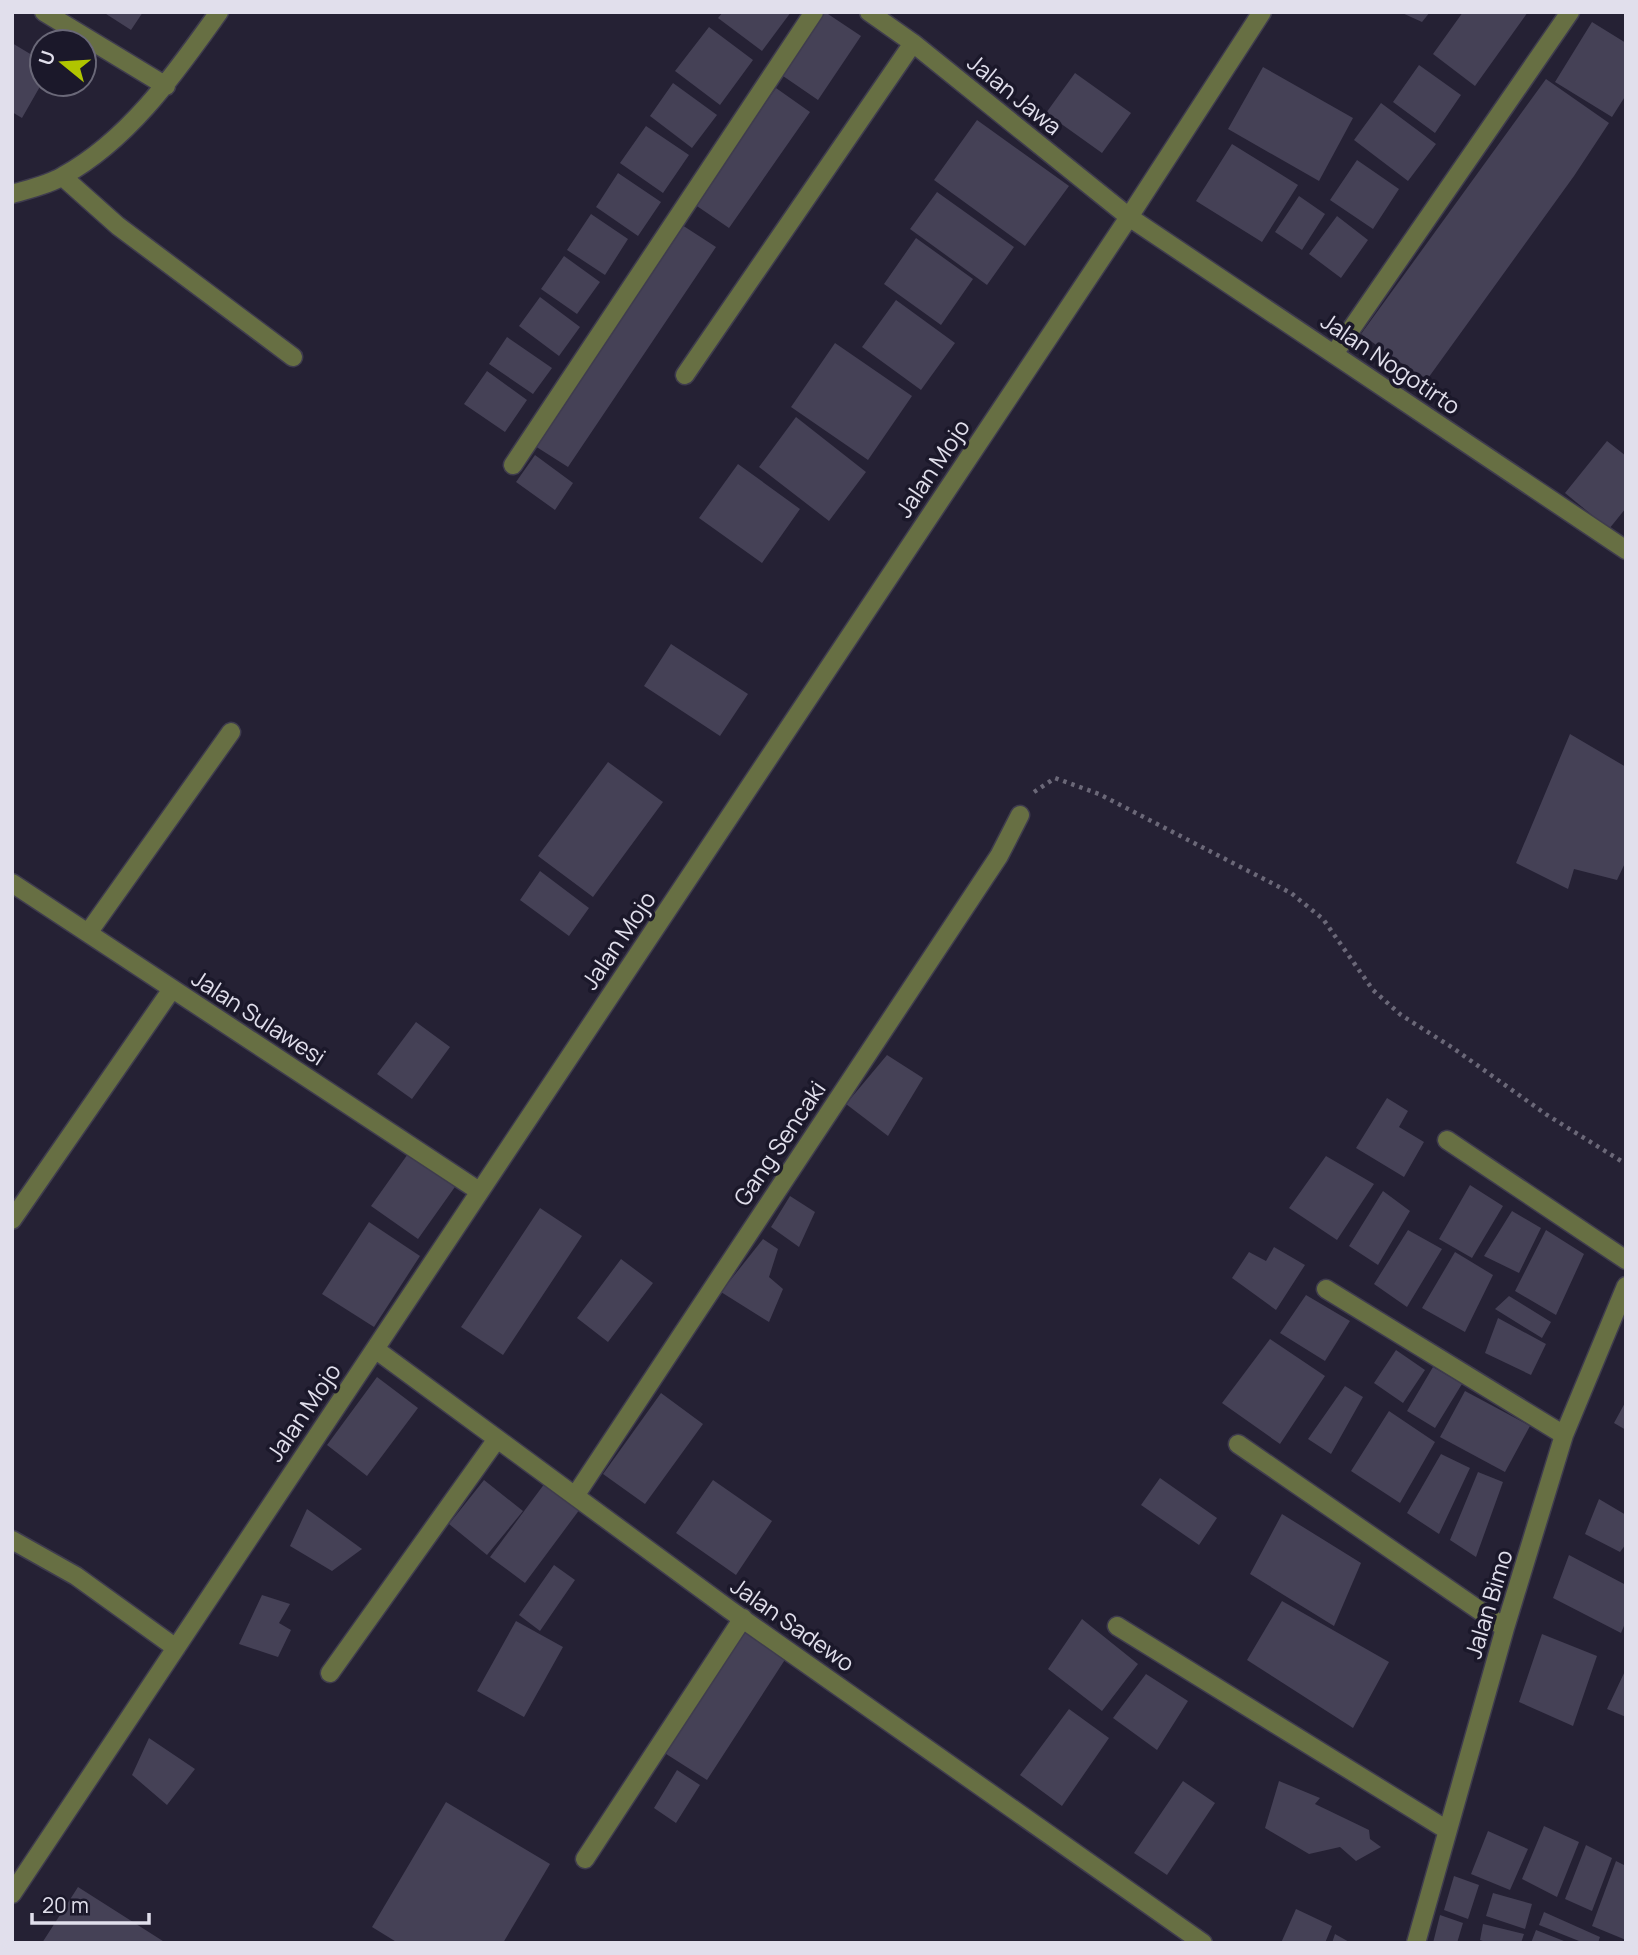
<svg xmlns="http://www.w3.org/2000/svg" width="1638" height="1955" font-family="Manrope,sans-serif">
  <rect width="100%" height="100%" fill="#252134"/>
  <path fill="#454156" d="M103,12h40l-12,18z
    M723,12h68l-29,39 -44,-33z
    M825,12l36,24 -43,64 -35,-24z
    M1400,12h30l-8,10z
    M1463,12h65l-53,74 -42,-32z
    M1592,22l34,21v52l-14,22 -57,-35z
    M709,27l44,33 -33,45 -45,-34z
    M12,43l30,18v22l-20,35 -10,-6z
    M1419,65l42,30 -26,38 -42,-31z
    M1263,67l90,51 -34,63 -91,-52z
    M1075,73l56,40 -29,40 -56,-40z
    M1546,79l63,44 -35,53 -148,205 -65,-47z
    M673,83l44,32 -25,33 -42,-32z
    M776,88l34,24 -81,116 -35,-24z
    M1381,103l55,41 -28,37 -54,-41z
    M977,120l92,66 -44,60 -91,-66z
    M646,126l43,29 -26,38 -43,-30z
    M1232,144l66,41 -36,57 -66,-41z
    M1357,160l42,29 -26,40 -43,-29z
    M618,173l43,29 -23,34 -42,-29z
    M937,192l77,55 -27,38 -77,-56z
    M1299,196l26,18 -23,36 -27,-18z
    M591,214l37,25 -23,36 -38,-25z
    M1337,216l31,24 -27,38 -32,-24z
    M682,225l34,22 -148,220 -33,-21z
    M916,238l57,41 -32,46 -57,-41z
    M564,256l36,26 -23,32 -36,-25z
    M540,297l40,30 -21,29 -40,-30z
    M896,300l59,43 -34,47 -59,-43z
    M507,337l45,31 -19,26 -44,-30z
    M835,343l77,53 -44,64 -77,-53z
    M487,371l40,29 -22,32 -41,-28z
    M796,417l70,55 -37,49 -70,-54z
    M1607,441l19,15v52l-17,21 -44,-36z
    M535,455l38,28 -18,27 -39,-28z
    M738,464l62,45 -38,54 -63,-45z
    M671,644l77,50 -28,42 -76,-50z
    M1570,734l56,33v94l-9,19 -43,-11 -6,20 -52,-26z
    M608,762l55,40 -70,95 -55,-41z
    M540,871l49,37 -20,28 -49,-36z
    M416,1022l34,25 -38,52 -35,-25z
    M887,1055l36,23 -35,58 -42,-32z
    M1387,1098l21,13 -9,16 25,15 -20,35 -48,-29z
    M410,1151l47,33 -39,55 -47,-33z
    M1326,1156l48,28 -37,56 -48,-32z
    M1470,1185l33,21 -31,52 -33,-19z
    M1383,1191l27,20 -32,54 -29,-19z
    M790,1196l25,16 -16,35 -28,-20z
    M540,1208l42,28 -79,119 -42,-28z
    M1512,1211l29,17 -22,45 -35,-17z
    M369,1222l51,34 -46,71 -52,-33z
    M1408,1230l34,19 -35,58 -33,-23z
    M1546,1230l38,24 -28,61 -41,-24z
    M763,1239l15,10 -9,28 14,12 -14,33 -48,-30z
    M1274,1247l31,18 -29,45 -44,-32 17,-26 17,9z
    M1455,1252l38,23 -28,57 -43,-24z
    M621,1259l32,24 -45,59 -31,-24z
    M1306,1295l44,26 -25,40 -45,-28z
    M1509,1296l42,26 -9,16 -47,-29z
    M1498,1318l48,26 -15,31 -46,-22z
    M1270,1339l55,37 -45,68 -58,-41z
    M1396,1350l29,20 -22,33 -29,-20z
    M1433,1367l29,17 -27,44 -28,-17z
    M377,1377l41,31 -51,68 -40,-31z
    M1345,1386l18,11 -32,57 -23,-15z
    M1465,1391l65,35 -25,46 -65,-35z
    M661,1393l42,31 -58,80 -42,-30z
    M1626,1401v29l-12,-7z
    M1389,1411l46,31 -35,61 -49,-32z
    M1441,1454l29,14 -31,66 -32,-21z
    M1478,1472l25,10 -27,75 -26,-17z
    M1160,1478l57,40 -18,27 -58,-40z
    M484,1480l39,31 -36,44 -38,-31z
    M713,1480l59,41 -36,54 -60,-42z
    M545,1483l35,26 -55,74 -35,-26z
    M1599,1499l27,16v29l-6,8 -35,-18z
    M307,1509l55,40 -30,22 -42,-25z
    M1282,1514l79,49 -27,63 -84,-52z
    M1569,1555l57,30v36l-5,12 -68,-35z
    M554,1565l21,15 -35,51 -21,-16z
    M262,1595l28,9 -11,19 12,7 -13,27 -39,-13z
    M1282,1601l107,61 -36,66 -106,-68z
    M1082,1619l56,45 -36,47 -54,-42z
    M516,1621l47,26 -39,70 -47,-26z
    M744,1626l44,29 -81,125 -44,-28z
    M1542,1634l55,22 -24,70 -54,-24z
    M1626,1669v48l-19,-8z
    M1146,1674l42,27 -31,49 -44,-32z
    M1069,1709l40,29 -47,68 -42,-31z
    M149,1738l46,31 -28,36 -35,-30z
    M677,1770l23,15 -24,38 -22,-15z
    M1183,1781l32,22 -48,72 -33,-22z
    M1279,1781l41,17 -5,6 54,26 1,9 11,8 -25,14 -16,-14 -31,7 -44,-26z
    M446,1802l104,62 -47,79h-105l-26,-16z
    M1544,1826l35,16 -22,55 -35,-18z
    M1488,1831l40,18 -18,41 -39,-16z
    M1586,1845l26,13 -20,53 -27,-12z
    M1616,1861l10,5v74l-34,-14z
    M1454,1876l25,9 -11,34 -24,-9z
    M78,1887l88,56h-124z
    M1493,1893l39,11 -7,25 -39,-13z
    M1296,1909l36,17 -7,17h-44z
    M1544,1912l56,25 -2,6h-14l-45,-18z
    M1440,1915l23,8 -6,20h-24z
    M1483,1924l41,10 -3,9h-33l-8,-3z
    M1536,1930l33,13h-38z
    M1335,1934l16,9h-19z"/>
  <g fill="none" stroke-linecap="round" stroke-linejoin="round">
    <defs>
      <path id="minor" d="M44,12l122,74
        M869,12l44,31 216,174 497,333
        M63,177l55,49 175,131
        M12,194c17,-5 36,-9 51,-18 67,-37 113,-104 156,-164
        M1334,354l236,-342
        M685,375l228,-332
        M513,465l301,-453
        M12,883l467,308
        M88,933l143,-201
        M1447,1140l179,120
        M12,1220l160,-231
        M1326,1289l238,146
        M375,1349l355,261 473,333
        M1238,1444l267,184
        M575,1496l424,-640 21,-41
        M12,1540l64,36 100,72
        M1117,1626l330,204
        M330,1673l167,-234
        M585,1859l158,-241
        M12,1894l1117,-1677 133,-205
        M1416,1943l89,-315 59,-193 62,-149"/>
    </defs>
    <use href="#minor" stroke="#3f3c4e" stroke-width="21"/>
    <path stroke="#6b6878" stroke-width="4.5" stroke-dasharray="3.5 5" stroke-linecap="butt" d="M1034,792l21,-14 44,16 192,99 32,26 50,71 28,25 52,33 94,67 79,49"/>
    <use href="#minor" stroke="#676f43" stroke-width="18"/>
  </g>
  <g text-anchor="middle" dominant-baseline="central" stroke-width="7" stroke-linejoin="round" paint-order="stroke">
    <g font-size="23" fill="#e1dfec" stroke="#1b182a">
      <text transform="translate(1015 94) rotate(39)">Jalan Jawa</text>
      <text transform="translate(1391 363) rotate(34)">Jalan Nogotirto</text>
      <text transform="translate(932 468) rotate(-56)">Jalan Mojo</text>
      <text transform="translate(618 940) rotate(-56)">Jalan Mojo</text>
      <text transform="translate(259 1017) rotate(33)">Jalan Sulawesi</text>
      <text transform="translate(779 1143) rotate(-56)">Gang Sencaki</text>
      <text transform="translate(303 1412) rotate(-56)">Jalan Mojo</text>
      <text transform="translate(1488 1604) rotate(-73)">Jalan Bimo</text>
      <text transform="translate(793 1624) rotate(35)">Jalan Sadewo</text>
    </g>
  </g>
  <rect width="1638" height="1955" fill="none" stroke="#e1dfec" stroke-width="28"/>
  <g transform="translate(63 63) rotate(288)"><circle r="33" fill="#1b182a" stroke="#6a6878" stroke-width="2"/>
  <path d="M0-5L12 26L0 18L-12 26Z" fill="#b0c500"/>
  <text y="-10" font-size="19" font-weight="bold" text-anchor="middle" fill="#e1dfec">U</text>
  </g>
  <path d="M32 1913v10h117v-10" fill="none" stroke="#e1dfec" stroke-width="3.5"/>
  <text x="42" y="1913" font-size="21" fill="#e1dfec" stroke="#1b182a" stroke-width="5" paint-order="stroke">20 m</text>
</svg>
